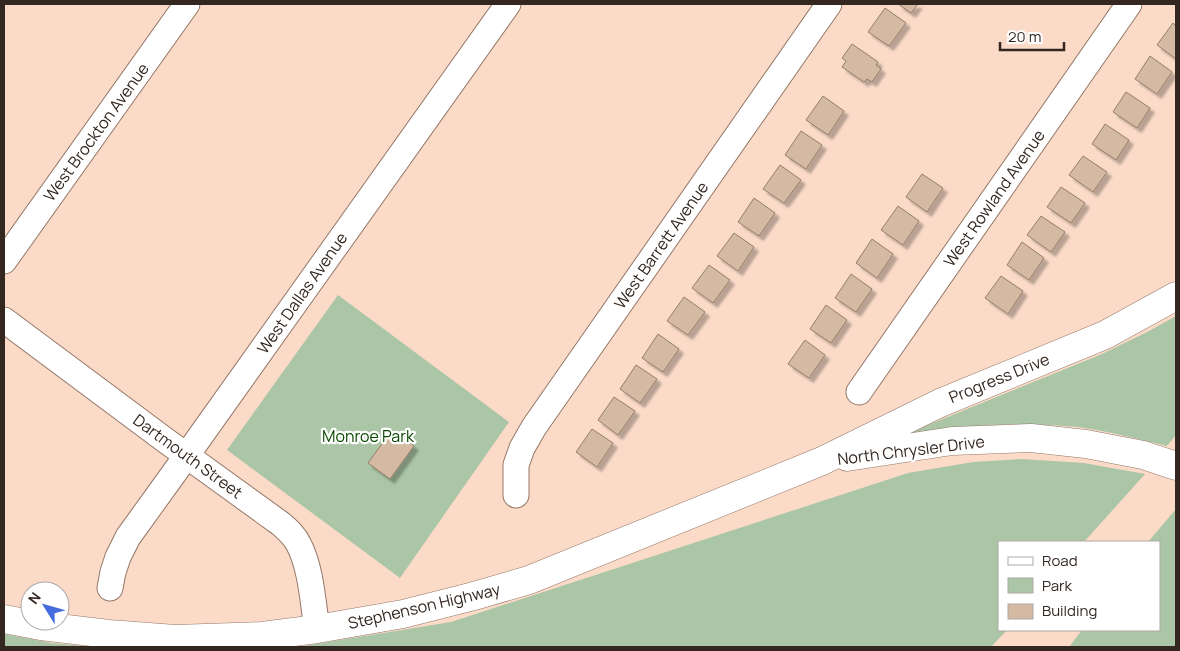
<svg xmlns="http://www.w3.org/2000/svg" width="1180" height="651" font-family="Manrope,sans-serif">
  <defs>
    <filter id="shadow"><feDropShadow dx="4.5" dy="4.5" stdDeviation="1" flood-color="#0004"/></filter>
  </defs>
  <rect width="100%" height="100%" fill="#fbdbc8"/>
  <path fill="#abc6a6" d="M338,295l171,127 -109,156 -173,-128z
    M1176,316v119l-9,11c-29,-7 -59,-15 -89,-19 -29,-3 -59,-3 -88,-2 -32,2 -63,8 -94,13l206,-84 47,-23z
    M1021,459l63,4 61,11 -61,68h-85v88h8l-16,17h-694l154,-25 457,-149 65,-11z
    M1176,509v138h-107l13,-17h77v-88h-11z
    M4,634l48,9 43,4h-91z"/>
  <path fill="#d5baa3" stroke="#967d67" filter="url(#shadow)" d="M898,4h20l-7,9z
    M885,8l21,15 -17,23 -21,-14z
    M1173,23l3,3v33l-19,-14z
    M852,44l26,18 -2,3 5,4 -9,13 -5,-3 -3,3 -22,-15 4,-6 -4,-3z
    M1150,56l22,16 -15,22 -22,-15z
    M1126,92l24,16 -13,20 -24,-16z
    M823,96l21,15 -16,24 -22,-15z
    M1105,124l24,16 -13,20 -24,-16z
    M801,131l21,14 -16,24 -21,-14z
    M1083,156l24,16 -14,20 -24,-17z
    M780,165l21,15 -17,23 -21,-14z
    M922,174l21,14 -16,24 -21,-15z
    M1061,187l24,16 -14,20 -24,-16z
    M754,198l21,15 -16,23 -21,-14z
    M898,206l21,15 -16,24 -22,-15z
    M1041,216l24,16 -14,20 -24,-17z
    M734,233l20,14 -16,24 -21,-15z
    M872,239l21,15 -16,24 -21,-15z
    M1022,242l22,16 -15,22 -22,-15z
    M709,265l21,15 -17,23 -21,-15z
    M851,274l21,15 -16,23 -21,-14z
    M1001,276l22,15 -15,23 -23,-16z
    M684,297l21,15 -17,23 -21,-14z
    M826,305l21,15 -16,23 -21,-14z
    M658,334l21,15 -16,23 -21,-14z
    M805,340l20,15 -16,23 -21,-14z
    M636,365l21,14 -17,24 -20,-14z
    M614,397l21,14 -17,24 -20,-15z
    M592,429l21,14 -16,24 -21,-15z
    M392,430l22,16 -24,33 -22,-16z"/>
  <g fill="none" stroke-linecap="round" stroke-linejoin="round">
    <defs>
      <path id="minor" d="M4,261l183,-257
        M4,320l161,120 116,84c7,6 14,12 18,21 12,23 14,58 18,84
        M859,392l270,-388
        M516,495v-30l6,-17 12,-21 295,-423
        M110,588l3,-16 5,-15 10,-20 44,-61 336,-472"/>
      <path id="secondary" d="M847,457l105,-16 79,-3 55,6 57,11 33,11
        M4,619l37,7 68,8 66,5 87,-3 55,-7 86,-15 71,-18 55,-16 293,-119 118,-58 165,-68 71,-39"/>
    </defs>
    <use href="#minor" stroke="#947767" stroke-width="27"/>
    <use href="#secondary" stroke="#947767" stroke-width="29"/>
    <use href="#minor" stroke="#fff" stroke-width="25"/>
    <use href="#secondary" stroke="#fff" stroke-width="28"/>
  </g>
  <g text-anchor="middle" dominant-baseline="central" stroke-width="4.5" stroke-linejoin="round" paint-order="stroke">
    <g font-size="16" fill="#332720" stroke="#fff">
      <text transform="translate(96 132) rotate(-54)">West Brockton Avenue</text>
      <text transform="translate(994 198) rotate(-55)">West Rowland Avenue</text>
      <text transform="translate(661 245) rotate(-55)">West Barrett Avenue</text>
      <text transform="translate(302 293) rotate(-55)">West Dallas Avenue</text>
      <text transform="translate(999 378) rotate(-22)">Progress Drive</text>
      <text transform="translate(911 450) rotate(-7)">North Chrysler Drive</text>
      <text transform="translate(188 456) rotate(36)">Dartmouth Street</text>
      <text transform="translate(424 606) rotate(-13)">Stephenson Highway</text>
    </g>
    <g font-size="16" fill="#0b4a01" stroke="#fff">
      <text x="368" y="436">Monroe Park</text>
    </g>
  </g>
  <rect width="1180" height="651" fill="none" stroke="#332720" stroke-width="10"/>
  <rect x="998" y="541" width="162" height="90" fill="#ffffff" stroke="#ada9a6"/>
  <rect x="1008" y="557" width="25" height="8" fill="#ffffff" stroke="#ada9a6"/>
  <text x="1042" y="566" font-size="15" fill="#332720">Road</text>
  <rect x="1008" y="578" width="25" height="15" fill="#abc6a6" stroke="#ada9a6"/>
  <text x="1042" y="591" font-size="15" fill="#332720">Park</text>
  <rect x="1008" y="604" width="25" height="15" fill="#d5baa3" stroke="#ada9a6"/>
  <text x="1042" y="616" font-size="15" fill="#332720">Building</text>
  <g transform="translate(45 606) rotate(307)"><circle r="24" fill="#ffffff" stroke="#ada9a6"/>
  <path d="M0-4L9 19L0 12L-9 19Z" fill="#446cde"/>
  <text y="-8" font-size="14" font-weight="bold" text-anchor="middle" fill="#332720">N</text>
  </g>
  <path d="M1000 42v8h64v-8" fill="none" stroke="#332720" stroke-width="2.5"/>
  <text x="1008" y="42" font-size="15" fill="#332720" stroke="#ffffff" stroke-width="4" paint-order="stroke">20 m</text>
</svg>
